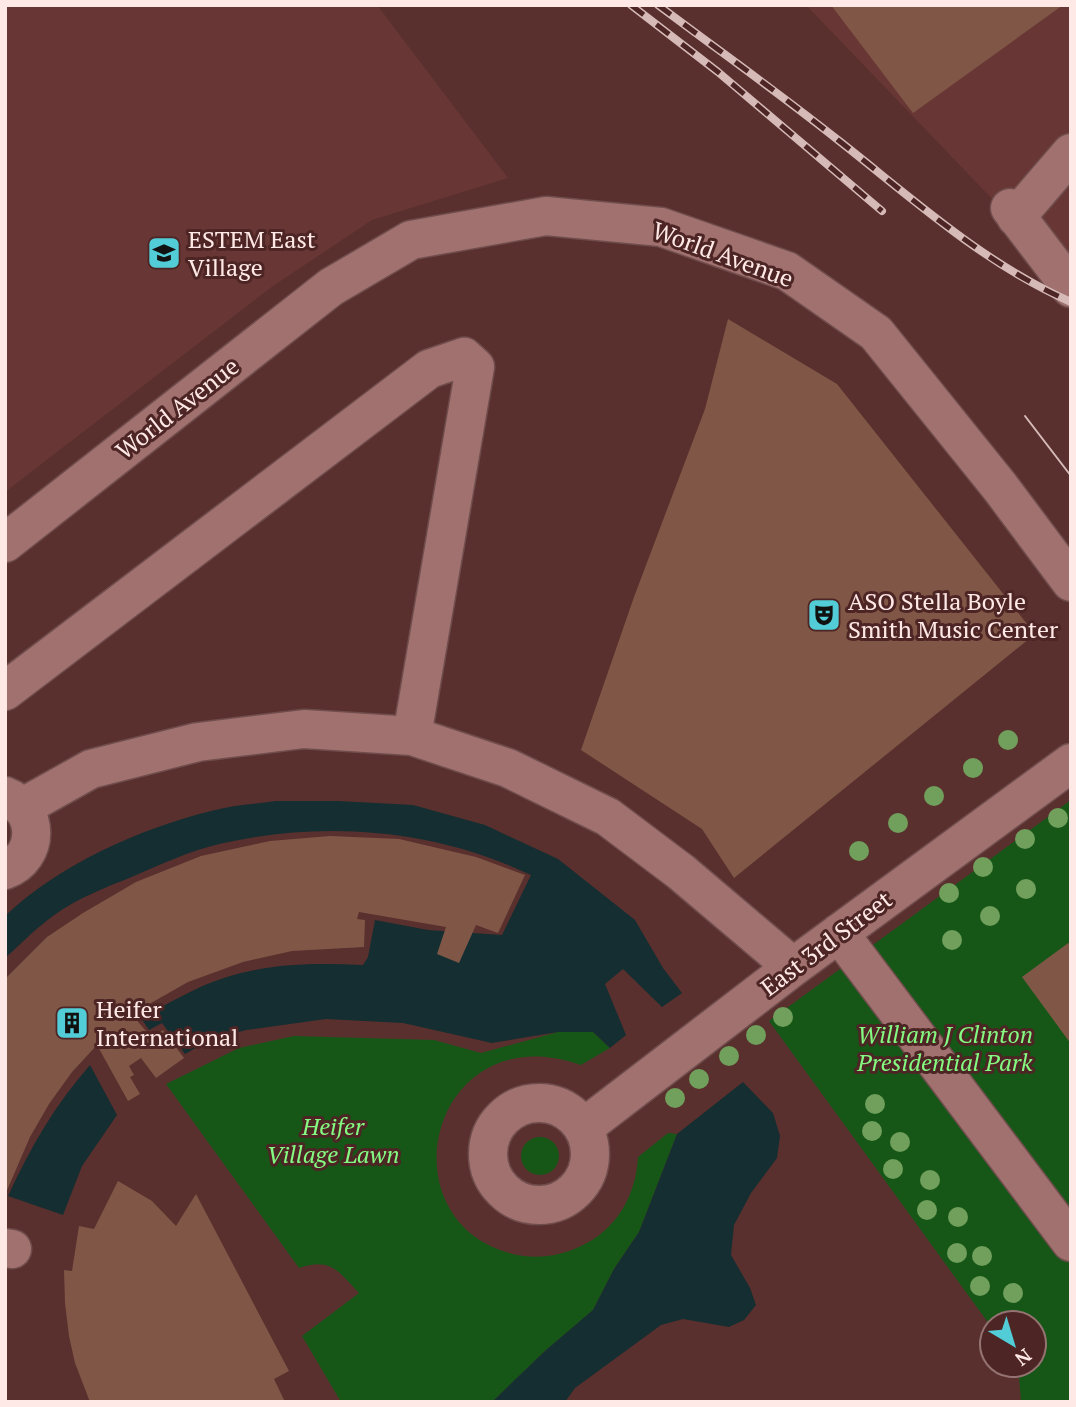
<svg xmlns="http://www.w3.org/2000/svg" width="1076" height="1407" font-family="'PT Serif',serif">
  <rect width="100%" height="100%" fill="#59302e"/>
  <path fill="#683735" d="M5,5h372l131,173 -136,42 -99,66 -268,206z
    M806,5h265v276z"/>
  <path fill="#165718" d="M1071,800v602h-50l-3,-37h16v-42h-42v5l-223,-307z
    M558,1032h35l17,16 -29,17c-149,-52 -199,152 -72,188 24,7 49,4 72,-7 35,-16 55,-50 57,-89l30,-24 9,1 -38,98 -25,37 -21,41 -48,41 -53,51h-151l-39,-66 57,-43c-21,-22 -28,-36 -60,-25l-133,-184 73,-36 55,-12 140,4 47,13z
    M521 1156a19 19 0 1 1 38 0a19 19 0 1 1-38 0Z"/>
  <path fill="#142e31" d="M276,801h62l75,4 72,20 73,34 77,61 28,48 19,25 -20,14 -39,-38 -18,15 21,51 -16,13 -17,-16h-35l-66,11 -89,-20 -77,-4 -80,11 -36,10 -25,14 -23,-31 -13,7 -8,-12c27,-14 54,-31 83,-40 45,-15 92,-15 139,-13l5,-8 7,-37 53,10 74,5 29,-60c-97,-46 -208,-55 -312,-31 -29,7 -58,20 -85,32 -27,11 -57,22 -81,40 -17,12 -32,28 -48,42v-42c55,-52 134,-87 206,-105 21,-6 44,-7 65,-10z
    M90,1065l27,50 -35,51 -19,49 -55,-19c22,-48 47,-91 82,-131z
    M743,1082l30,31 7,23 -3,22 -26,35 -17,32 -3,30 19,33 6,17 -12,15 -15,7 -46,-8 -22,6 -86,63 -10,14h-73l53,-51 48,-41 21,-41 25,-37 38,-98z"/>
  <path fill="#805746" d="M831,5h232l-150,108z
    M728,319l109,65 198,250 -301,244 -32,-49 -121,-79 53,-153 71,-188z
    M330,836l69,3 77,18 49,18 -27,58 -22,-8 -17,38 -22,-9 9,-27 -87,-15 -2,7 8,1 -1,27 -72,4 -49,11 -55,20 -37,21 -18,13 19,22 11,-8 21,28 -28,20 -15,-20 -12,8 5,9 -4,2 10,17 -12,7 -31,-56 -25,27 -23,32 -19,33 -25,58v-216l42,-42 36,-24 53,-31 65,-26 69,-15z
    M1071,941v103l-49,-67z
    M118,1181l34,20 24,25 20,-32 93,177 -15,8 11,23h-195l-15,-39 -6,-27 -4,-33 -1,-33 8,1 7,-45 15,3z"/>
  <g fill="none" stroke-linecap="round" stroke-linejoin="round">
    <defs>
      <path id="minor" d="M1010,208l61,80
        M1016,217l55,-64
        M5,543l326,-256 80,-47 135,-24 115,11 126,44 89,62 124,154 71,95
        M5,691l424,-322 35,-12 11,10 -63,369
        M5,796c35,13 35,61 0,74
        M23,807l68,-38 107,-27 106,-13 108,7 96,32 100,49 73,55 112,95
        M839,933l232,309
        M488 1154a51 51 0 1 1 102 0a51 51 0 1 1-102 0Z
        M583,1128l210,-161 278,-204
        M5,1248l7,1"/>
    </defs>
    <use href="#minor" stroke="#6f4d4c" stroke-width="41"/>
    <use href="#minor" stroke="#a0716e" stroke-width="38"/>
    <path stroke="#d5bab8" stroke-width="2" d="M1025,416l46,60"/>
    <defs>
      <path id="rail" d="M631,5l87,67 164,139
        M658,5c60,45 121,88 180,135 74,58 146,124 233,162"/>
    </defs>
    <use href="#rail" stroke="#d5bab8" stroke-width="8"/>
    <use href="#rail" stroke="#4d2524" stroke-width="5" stroke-dasharray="16" stroke-linecap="butt"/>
  </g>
  <g fill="#719f5c">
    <circle cx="1008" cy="740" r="10"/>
    <circle cx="973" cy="768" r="10"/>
    <circle cx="934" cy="796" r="10"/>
    <circle cx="1058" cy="818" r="10"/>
    <circle cx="898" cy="823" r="10"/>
    <circle cx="1025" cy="839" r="10"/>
    <circle cx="859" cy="851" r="10"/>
    <circle cx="983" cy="867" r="10"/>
    <circle cx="1026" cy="889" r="10"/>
    <circle cx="949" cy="893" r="10"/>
    <circle cx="990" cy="916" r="10"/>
    <circle cx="952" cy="940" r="10"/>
    <circle cx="783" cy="1017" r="10"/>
    <circle cx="756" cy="1035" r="10"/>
    <circle cx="729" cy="1056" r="10"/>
    <circle cx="699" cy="1079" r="10"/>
    <circle cx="675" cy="1098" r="10"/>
    <circle cx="875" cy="1104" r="10"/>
    <circle cx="872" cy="1131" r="10"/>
    <circle cx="900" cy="1142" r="10"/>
    <circle cx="893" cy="1169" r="10"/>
    <circle cx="930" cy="1180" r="10"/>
    <circle cx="927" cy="1210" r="10"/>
    <circle cx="958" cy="1217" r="10"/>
    <circle cx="957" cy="1253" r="10"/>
    <circle cx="982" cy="1256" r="10"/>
    <circle cx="980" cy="1286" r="10"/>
    <circle cx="1013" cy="1293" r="10"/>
  </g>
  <defs>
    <symbol id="school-square" viewBox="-11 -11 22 22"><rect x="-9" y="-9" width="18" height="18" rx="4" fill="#52ccd6" stroke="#4d2524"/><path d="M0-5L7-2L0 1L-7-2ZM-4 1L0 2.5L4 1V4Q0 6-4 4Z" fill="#111"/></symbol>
    <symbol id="theatre-square" viewBox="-11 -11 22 22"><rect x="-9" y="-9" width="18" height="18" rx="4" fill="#52ccd6" stroke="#4d2524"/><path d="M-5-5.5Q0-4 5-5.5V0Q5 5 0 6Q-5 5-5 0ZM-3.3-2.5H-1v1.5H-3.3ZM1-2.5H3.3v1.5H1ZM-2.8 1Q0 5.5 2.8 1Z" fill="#111"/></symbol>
    <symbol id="building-square" viewBox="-11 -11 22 22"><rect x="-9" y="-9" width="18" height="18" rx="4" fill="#52ccd6" stroke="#4d2524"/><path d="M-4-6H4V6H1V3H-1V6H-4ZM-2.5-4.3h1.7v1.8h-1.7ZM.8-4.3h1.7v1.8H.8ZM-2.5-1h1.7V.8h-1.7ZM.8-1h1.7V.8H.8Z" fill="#111"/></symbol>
  </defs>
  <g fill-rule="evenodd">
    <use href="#school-square" x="145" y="234" width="38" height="38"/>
    <use href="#theatre-square" x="805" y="596" width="38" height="38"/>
    <use href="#building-square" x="53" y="1004" width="38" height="38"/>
  </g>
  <g text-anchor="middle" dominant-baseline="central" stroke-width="6" stroke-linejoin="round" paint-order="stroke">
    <g font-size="24" fill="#ffe9e7" stroke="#4d2524" text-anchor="start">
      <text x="188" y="239">ESTEM East<tspan x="188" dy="28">Village</tspan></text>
      <text x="848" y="601">ASO Stella Boyle<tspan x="848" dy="28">Smith Music Center</tspan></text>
      <text x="96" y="1009">Heifer<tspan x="96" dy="28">International</tspan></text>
    </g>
    <g font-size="24" fill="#ffe9e7" stroke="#4d2524">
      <text transform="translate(723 254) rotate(20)">World Avenue</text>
      <text transform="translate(177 408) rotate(-38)">World Avenue</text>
      <text transform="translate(826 943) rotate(-37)">East 3rd Street</text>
    </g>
    <g font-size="24" font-style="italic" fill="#84fa82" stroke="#4d2524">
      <text x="945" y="1034">William J Clinton<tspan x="945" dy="28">Presidential Park</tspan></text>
      <text x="333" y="1126">Heifer<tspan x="333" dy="28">Village Lawn</tspan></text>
    </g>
  </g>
  <rect width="1076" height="1407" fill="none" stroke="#ffe9e7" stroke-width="14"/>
  <g transform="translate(1013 1344) rotate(142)"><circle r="33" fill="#4d2524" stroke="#947372" stroke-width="2"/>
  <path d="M0-5L12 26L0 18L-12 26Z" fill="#52ccd6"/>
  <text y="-10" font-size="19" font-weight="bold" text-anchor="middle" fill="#ffe9e7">N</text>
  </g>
</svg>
